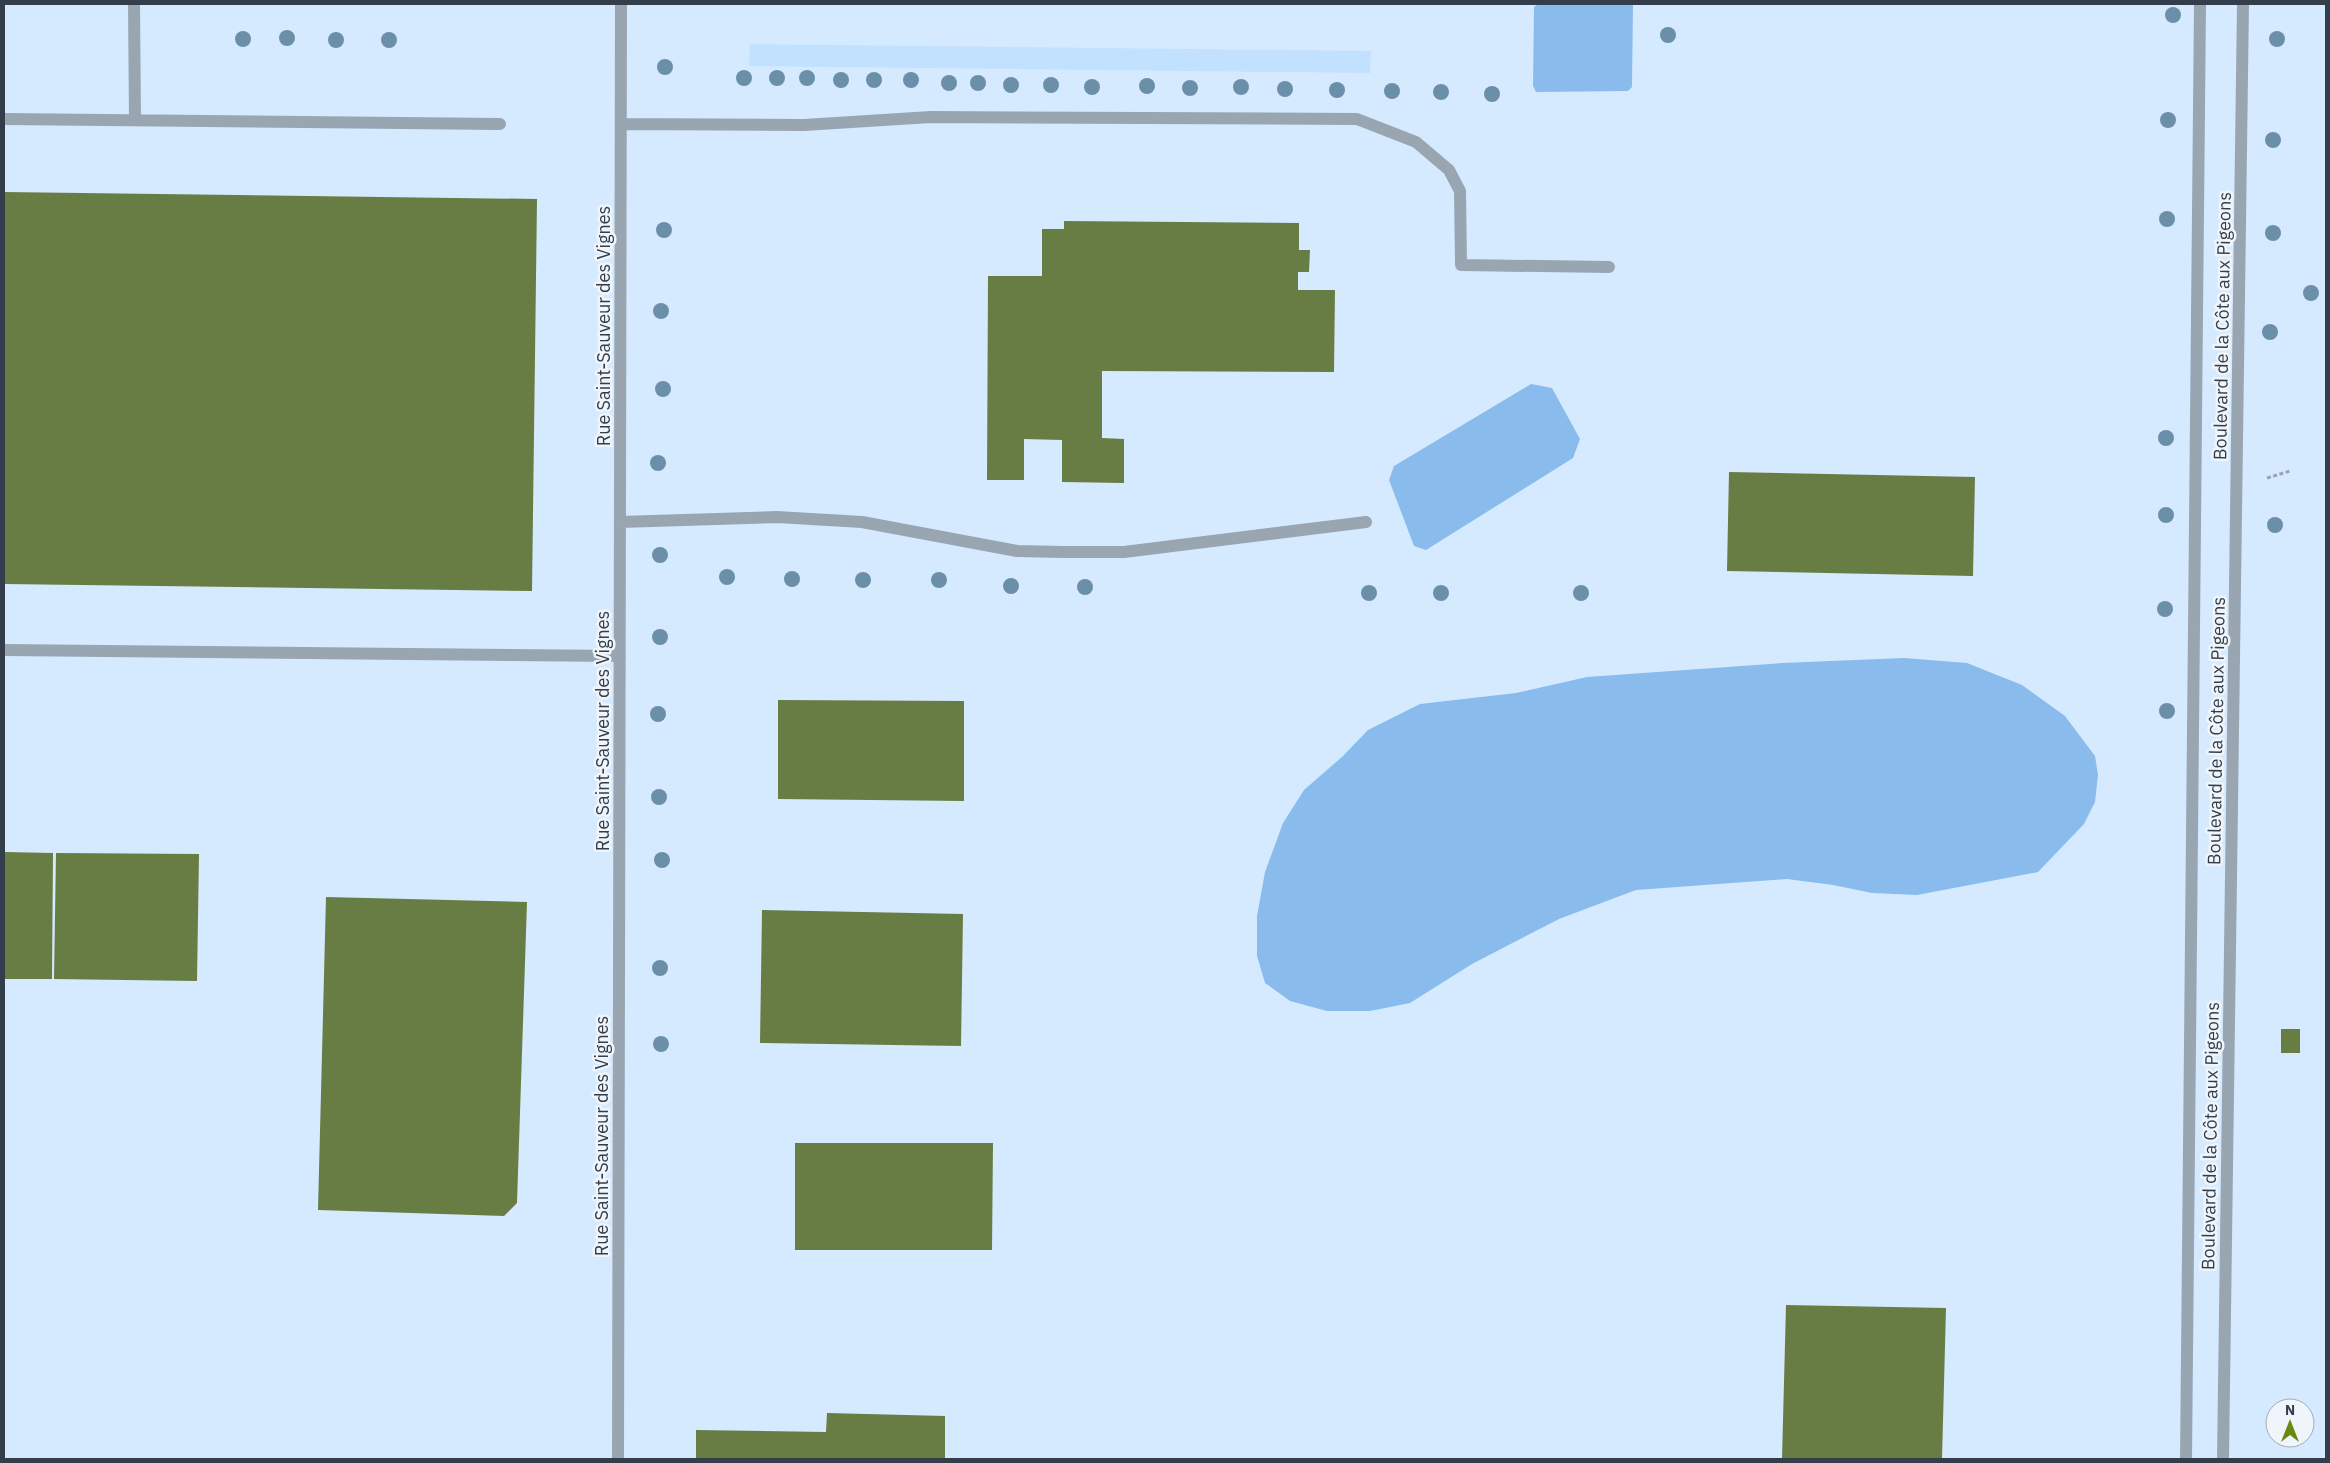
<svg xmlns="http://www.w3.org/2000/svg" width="2330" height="1463" font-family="'IBM Plex Sans',sans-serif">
  <rect width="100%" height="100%" fill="#eff5fb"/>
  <path fill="#d5eaff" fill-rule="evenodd" d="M4,4h2322v1455h-2322zM2275,1408h30v30h-30z"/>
  <path fill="#c1e1ff" d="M750,44l621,7 -1,22 -621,-7z"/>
  <path fill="#89bcec" d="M1538,4h95l-1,83 -4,4 -92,1 -3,-6 1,-79z
    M1531,384l21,4 28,51 -7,19 -147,92 -12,-4 -25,-66 5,-14z
    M1904,658l63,5 55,22 43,31 30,40 3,19 -3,27 -11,22 -46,48 -121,23 -45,-2 -39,-8 -46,-6 -151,11 -77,29 -87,45 -62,39 -40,8h-43l-37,-10 -25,-18 -8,-27v-40l8,-44 18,-49 21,-33 39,-34 25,-26 52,-26 96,-11 71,-16 195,-14z"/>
  <path fill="#687d43" d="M4,192l533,7 -5,392 -528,-7z
    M1064,221l235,2v27h11l-1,22h-11v18h37l-1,82 -232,-1v67l22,1v44l-62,-1v-42l-38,-1v41h-37l1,-204h54v-47h22z
    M1729,472l246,5 -2,99 -246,-5z
    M778,700l186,1v100l-186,-2z
    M4,852l49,1 -1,126h-48z
    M56,853l143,1 -2,127 -143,-2z
    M326,897l201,5 -10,301 -13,13 -186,-6z
    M762,910l201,4 -2,132 -201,-3z
    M2281,1029h19v24h-19z
    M795,1143h198l-1,107h-197z
    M1786,1305l160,3 -4,151h-160z
    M827,1413l118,3v43h-249v-29l130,2z"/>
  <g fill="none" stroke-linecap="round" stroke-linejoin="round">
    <path stroke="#9ba3ac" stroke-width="3" stroke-dasharray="4 2.5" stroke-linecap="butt" d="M2267,478l23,-7"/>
    <path stroke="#99a6b2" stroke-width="12" d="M134,4l1,116
      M4,119l496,5
      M621,124l183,1 127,-8 426,2 59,23 33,28 11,21 1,74 148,2
      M620,522l157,-5 85,5 155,29 46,1h61l242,-30
      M4,650l616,6
      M618,1459l3,-1455
      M2186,1459l14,-1455
      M2223,1459l20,-1455"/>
  </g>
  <g fill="#6c8fa9">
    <circle cx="2173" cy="15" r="8"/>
    <circle cx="1668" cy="35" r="8"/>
    <circle cx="287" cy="38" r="8"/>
    <circle cx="243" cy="39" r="8"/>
    <circle cx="2277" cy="39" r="8"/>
    <circle cx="336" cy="40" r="8"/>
    <circle cx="389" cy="40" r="8"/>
    <circle cx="665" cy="67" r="8"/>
    <circle cx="744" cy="78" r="8"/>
    <circle cx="777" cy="78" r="8"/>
    <circle cx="807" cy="78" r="8"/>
    <circle cx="841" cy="80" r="8"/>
    <circle cx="874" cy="80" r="8"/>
    <circle cx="911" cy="80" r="8"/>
    <circle cx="949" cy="83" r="8"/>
    <circle cx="978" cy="83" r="8"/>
    <circle cx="1011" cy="85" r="8"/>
    <circle cx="1051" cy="85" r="8"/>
    <circle cx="1147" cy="86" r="8"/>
    <circle cx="1092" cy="87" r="8"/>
    <circle cx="1241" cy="87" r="8"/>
    <circle cx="1190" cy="88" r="8"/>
    <circle cx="1285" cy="89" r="8"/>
    <circle cx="1337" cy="90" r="8"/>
    <circle cx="1392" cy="91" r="8"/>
    <circle cx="1441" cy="92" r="8"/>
    <circle cx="1492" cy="94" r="8"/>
    <circle cx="2168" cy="120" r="8"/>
    <circle cx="2273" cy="140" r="8"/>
    <circle cx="2167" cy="219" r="8"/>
    <circle cx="664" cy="230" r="8"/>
    <circle cx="2273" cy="233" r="8"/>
    <circle cx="2311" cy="293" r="8"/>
    <circle cx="661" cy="311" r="8"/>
    <circle cx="2270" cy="332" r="8"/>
    <circle cx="663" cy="389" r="8"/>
    <circle cx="2166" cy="438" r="8"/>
    <circle cx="658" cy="463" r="8"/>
    <circle cx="2166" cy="515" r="8"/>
    <circle cx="2275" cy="525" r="8"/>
    <circle cx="660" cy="555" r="8"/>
    <circle cx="727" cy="577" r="8"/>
    <circle cx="792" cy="579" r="8"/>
    <circle cx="863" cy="580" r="8"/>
    <circle cx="939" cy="580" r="8"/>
    <circle cx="1011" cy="586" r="8"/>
    <circle cx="1085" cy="587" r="8"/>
    <circle cx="1369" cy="593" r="8"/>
    <circle cx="1441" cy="593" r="8"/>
    <circle cx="1581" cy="593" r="8"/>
    <circle cx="2165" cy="609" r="8"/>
    <circle cx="660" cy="637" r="8"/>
    <circle cx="2167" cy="711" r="8"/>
    <circle cx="658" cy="714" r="8"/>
    <circle cx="659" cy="797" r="8"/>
    <circle cx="662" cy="860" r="8"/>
    <circle cx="660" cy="968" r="8"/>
    <circle cx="661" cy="1044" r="8"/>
  </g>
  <g text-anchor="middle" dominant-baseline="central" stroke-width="5" stroke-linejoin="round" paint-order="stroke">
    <g font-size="18" fill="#333e4a" stroke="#eff5fb">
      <text transform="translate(603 326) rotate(-90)">Rue Saint-Sauveur des Vignes</text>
      <text transform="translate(2222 326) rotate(-89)">Boulevard de la Côte aux Pigeons</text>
      <text transform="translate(602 731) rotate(-90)">Rue Saint-Sauveur des Vignes</text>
      <text transform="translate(2216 731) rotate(-89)">Boulevard de la Côte aux Pigeons</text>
      <text transform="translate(601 1136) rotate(-90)">Rue Saint-Sauveur des Vignes</text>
      <text transform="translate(2210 1136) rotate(-89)">Boulevard de la Côte aux Pigeons</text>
    </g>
  </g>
  <rect width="2330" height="1463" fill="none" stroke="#333e4a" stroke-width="10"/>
  <g transform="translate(2290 1423)"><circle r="24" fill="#eff5fb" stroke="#a4acb4"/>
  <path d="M0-4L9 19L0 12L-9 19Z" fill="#678a0e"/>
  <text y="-8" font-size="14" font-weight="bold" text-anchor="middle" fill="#333e4a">N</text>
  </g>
</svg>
